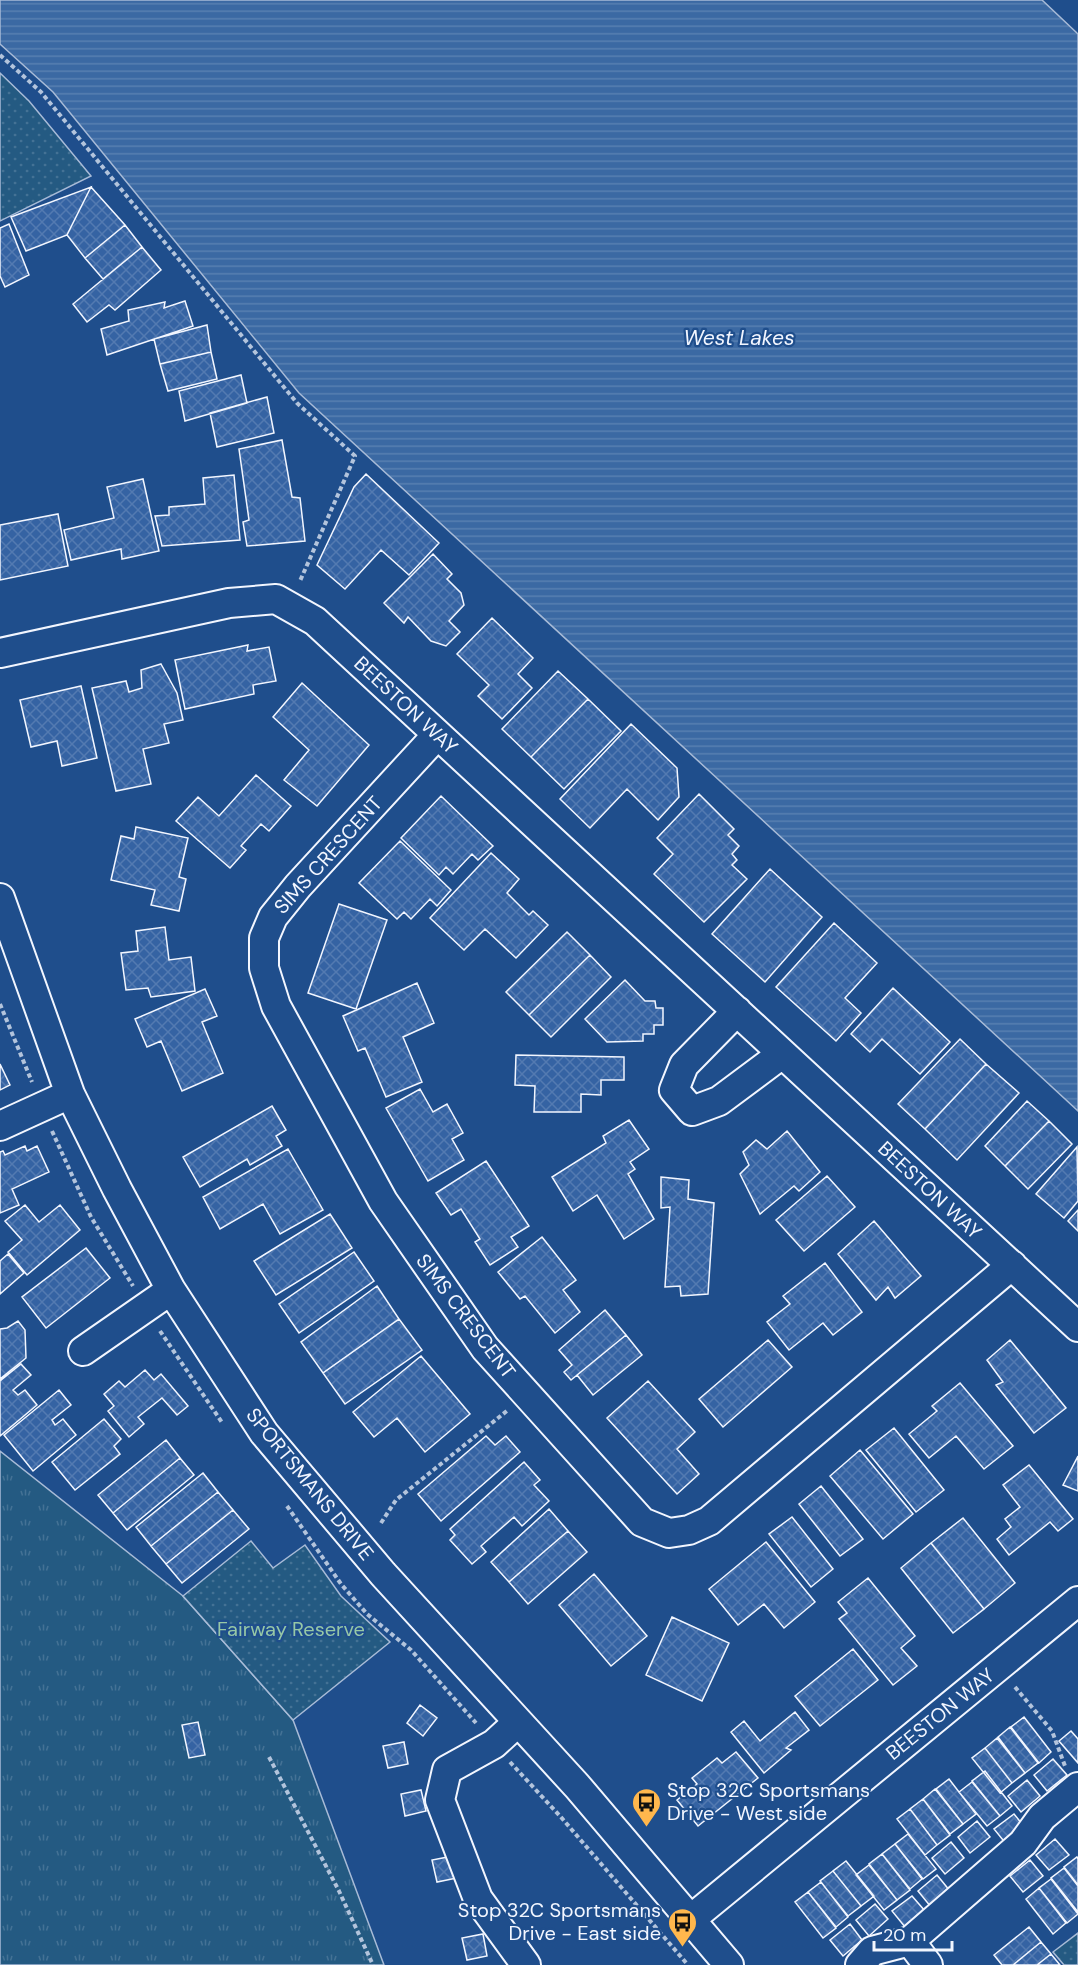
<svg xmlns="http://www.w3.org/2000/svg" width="1078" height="1965" font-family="'DM Sans',sans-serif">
  <defs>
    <pattern id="grass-tufts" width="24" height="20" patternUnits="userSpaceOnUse" patternTransform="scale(1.5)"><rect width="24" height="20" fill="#245a82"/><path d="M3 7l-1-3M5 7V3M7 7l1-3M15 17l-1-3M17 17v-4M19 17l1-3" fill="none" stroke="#447295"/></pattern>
    <pattern id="park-dots" width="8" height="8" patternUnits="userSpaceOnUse" patternTransform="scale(1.5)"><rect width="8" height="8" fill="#245a82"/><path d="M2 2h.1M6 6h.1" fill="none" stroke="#447295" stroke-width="1.8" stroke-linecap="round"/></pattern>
    <pattern id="water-rules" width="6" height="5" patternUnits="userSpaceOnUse" patternTransform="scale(1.5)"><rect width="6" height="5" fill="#3b69a3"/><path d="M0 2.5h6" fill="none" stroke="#587fb1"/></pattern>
    <pattern id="building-cross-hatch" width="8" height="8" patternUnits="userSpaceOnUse" patternTransform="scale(1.5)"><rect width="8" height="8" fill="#3563a3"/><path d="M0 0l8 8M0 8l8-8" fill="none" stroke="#537ab1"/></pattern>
  </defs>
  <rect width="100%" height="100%" fill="#1f4e8c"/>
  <path fill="url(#grass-tufts)" stroke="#a8bbd7" stroke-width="1.5" d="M0,1451l183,145 110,124 91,245h-384z"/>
  <path fill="url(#park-dots)" stroke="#a8bbd7" stroke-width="1.5" d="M0,73l29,28 62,75 -91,45z
    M251,1541l22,27 32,-23 36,51 49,46 -97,78 -110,-124z
    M1078,1933v32h-14l-11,-13z"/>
  <path fill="url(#water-rules)" stroke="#a8bbd7" stroke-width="1.5" d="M0,0h1042l36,34v1077l-779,-718 -246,-301 -53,-48z"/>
  <path fill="url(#building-cross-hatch)" stroke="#f2f6ff" stroke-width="1.5" d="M91,187l-24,48 -41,16 -15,-34z
    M91,187l34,38 -40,33 -18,-23z
    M9,224l20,51 -24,12 -5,-11v-48z
    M125,225l17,22 -39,32 -18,-21z
    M142,247l19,23 -46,40 -6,-5 -22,17 -14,-18z
    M185,301l8,25 -86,29 -6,-26 28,-8 -1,-11 37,-8 -1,6z
    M207,325l4,27 -51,12 -6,-25z
    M211,352l6,27 -49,12 -8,-27z
    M241,375l6,28 -62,18 -6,-30z
    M267,397l7,36 -57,14 -7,-34z
    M282,440l10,57 8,1 5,43 -58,5 -4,-24 6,-2 -10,-71z
    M366,474l73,69 -30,32 -28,-25 -36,39 -28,-24 37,-78z
    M234,475l6,65 -78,6 -7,-30 14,-1v-8l36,-3 -2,-26z
    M143,479l16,72 -37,8 -1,-10 -50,11 -7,-30 50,-12 -7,-31z
    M58,514l10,52 -68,14v-55z
    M433,554l19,20 -5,5 14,14 3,12 -15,16 11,11 -14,14 -15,-5 -23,-24 -4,6 -20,-20z
    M492,618l41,40 -15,16 14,14 -30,31 -24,-23 11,-11 -32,-31z
    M248,645l-1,6 22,-4 7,34 -23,4 1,9 -69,15 -10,-49z
    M161,664l16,29 6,27 -19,4 5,19 -26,6 8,35 -35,7 -24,-103 34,-7 3,11 13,-4 -1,-18z
    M558,671l30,28 -57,58 -29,-28z
    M302,683l67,62 -52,61 -33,-26 25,-30 -36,-33z
    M81,686l16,72 -35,8 -5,-25 -26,6 -11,-47z
    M588,699l33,32 -57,58 -33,-32z
    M631,724l46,44 2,29 -21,23 -31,-31 -37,39 -30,-29z
    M256,775l35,31 -22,25 -8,-7 -20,22 5,4 -16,18 -54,-47 22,-24 21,19z
    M699,794l35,35 -6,6 11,11 -7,8 5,6 -5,5 15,14 -43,43 -50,-48 19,-20 -16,-16z
    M441,796l52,50 -15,14 -6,-6 -19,20 -7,-7 -7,8 -38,-37z
    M136,827l52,11 -9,39 7,2 -7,32 -28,-6 4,-15 -44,-10 10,-44 13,3z
    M400,841l51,49 -14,16 -7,-7 -19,20 -7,-7 -7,7 -38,-36z
    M491,853l28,26 -12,14 22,22 4,-4 15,14 -32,33 -31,-29 -21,21 -34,-32z
    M770,869l52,48 -57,65 -53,-48z
    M339,904l48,16 -31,89 -48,-16z
    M834,923l43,40 -32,35 16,15 -25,28 -60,-54z
    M165,927l4,33 22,-3 4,34 -44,6 -3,-9 -22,2 -5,-37 17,-2 -2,-20z
    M567,932l23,23 -61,60 -23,-23z
    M590,955l21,22 -60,60 -22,-22z
    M625,980l20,21h10l1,7h7v17h-9v9h-11v7l-36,1 -22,-23z
    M417,983l17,40 -31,14 19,45 -36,15 -21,-49 -7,3 -15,-35z
    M893,988l57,54 -30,32 -38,-35 -12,13 -19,-18z
    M205,989l12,27 -15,6 21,51 -41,18 -21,-50 -14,6 -12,-28z
    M960,1039l26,25 -61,65 -27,-25z
    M516,1055l108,2v23h-23v15l-20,-1v18h-47l1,-26 -20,-1z
    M0,1064l10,21 -10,5z
    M986,1064l33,29 -62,67 -32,-31z
    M420,1089l13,23 14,-8 16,29 -11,6 12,21 -36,21 -42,-73z
    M1027,1101l22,20 -44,45 -20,-20z
    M272,1106l14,24 -10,6 6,10 -32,19 -3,-6 -47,28 -17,-30z
    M629,1120l20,29 -19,13 5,7 -7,5 26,45 -30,20 -27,-44 -24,16 -21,-34 54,-34 -3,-7z
    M1049,1121l23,23 -44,45 -23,-23z
    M787,1131l33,41 -21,19 -5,-5 -34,28 -20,-40 9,-9 -6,-13 13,-12 11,9z
    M25,1146l2,5 10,-5 12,26 -37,17 7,16 -19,8v-61l3,-1 2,4z
    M1077,1147l1,54 -14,17 -28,-24z
    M288,1149l35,61 -43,24 -17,-30 -43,25 -17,-32z
    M486,1161l43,65 -18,11 7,10 -28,18 -15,-23 5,-3 -19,-30 -10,6 -15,-22z
    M827,1176l28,31 -51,44 -28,-31z
    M661,1177l28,3 -1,19 26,4 -6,91 -27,2 -1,-10 -15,1 5,-80 -9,1z
    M25,1205l14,17 21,-17 20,25 -53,45 -19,-23 14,-12 -17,-19z
    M1078,1210v21l-10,-10z
    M330,1214l22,34 -76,47 -22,-34z
    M874,1221l47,55 -26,22 -7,-11 -12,13 -38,-46z
    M542,1237l34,43 -13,10 17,22 -25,21 -30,-37 -5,3 -22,-27z
    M86,1248l24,30 -64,50 -24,-31z
    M354,1252l20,29 -75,52 -20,-29z
    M8,1254l16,19 -24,21v-33z
    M825,1263l37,49 -29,23 -10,-12 -34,27 -22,-28 23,-18 -7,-8z
    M377,1286l22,33 -76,54 -22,-31z
    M605,1310l21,25 -55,45 -7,-8 8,-7 -13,-15z
    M399,1319l23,31 -77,54 -22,-31z
    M18,1321l7,9 1,28 -26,21v-50l7,-1z
    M626,1335l16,20 -49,40 -16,-20z
    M768,1340l24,27 -69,60 -24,-28z
    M1010,1340l56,68 -32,25 -38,-48 7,-3 -16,-22z
    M421,1356l49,58 -45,38 -28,-34 -23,19 -21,-25z
    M21,1364l10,11 -18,15 5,5 7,-5 12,15 -37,31v-55z
    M145,1370l9,10 7,-6 27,32 -11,9 -15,-17 -24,19 6,7 -15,13 -21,-26 6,-5 -10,-12 15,-13 6,6z
    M648,1381l47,51 -18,17 22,25 -22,20 -70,-76z
    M960,1383l53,63 -29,23 -28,-33 -27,22 -20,-24 28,-23 -5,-5z
    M59,1390l12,15 -19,15 3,5 8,-6 13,16 -43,36 -29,-36z
    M104,1419l17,20 -7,7 6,8 -45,36 -23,-28z
    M894,1428l50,62 -28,22 -50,-62z
    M486,1436l9,9 11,-9 14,16 -79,69 -23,-27z
    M166,1440l14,18 -67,55 -15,-18z
    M860,1450l53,64 -30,25 -53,-63z
    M1078,1456v35l-15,-6z
    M180,1458l14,17 -67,55 -14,-17z
    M524,1462l16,18 -6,5 15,16 -27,25 -8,-9 -33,29 5,6 -14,12 -22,-24 5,-5 -5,-6z
    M1029,1465l44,54 -15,12 -8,-9 -41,33 -12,-16 14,-12 -6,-8 15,-12 -17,-22z
    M203,1473l15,19 -67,54 -15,-19z
    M821,1486l42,53 -23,17 -41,-52z
    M218,1492l15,18 -67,54 -15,-18z
    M549,1509l19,22 -59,51 -18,-20z
    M233,1510l16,19 -67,54 -16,-19z
    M792,1517l41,52 -22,18 -42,-53z
    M963,1518l52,65 -31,26 -53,-66z
    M568,1531l19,21 -59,52 -19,-22z
    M766,1542l49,60 -31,26 -20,-24 -26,21 -29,-36z
    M931,1543l53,66 -31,24 -52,-65z
    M594,1574l53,62 -36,30 -52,-61z
    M868,1578l47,58 -14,12 16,18 -24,19 -54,-66 8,-6 -9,-11z
    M672,1617l57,26 -27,58 -56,-26z
    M853,1649l25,31 -58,46 -25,-30z
    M420,1705l17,13 -14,18 -16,-13z
    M795,1712l14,18 -23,18 5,2 -27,23 -33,-41 13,-11 16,20z
    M1024,1717l27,35 -12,11 -28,-36z
    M198,1722l7,33 -16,3 -7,-33z
    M1010,1727l28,36 -13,10 -27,-36z
    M1071,1731l7,8v24l-19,-22z
    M997,1738l28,35 -13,10 -27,-35z
    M404,1742l4,22 -20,4 -5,-22z
    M985,1748l27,35 -12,10 -28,-35z
    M736,1752l22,26 -60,48 -21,-26 20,-16 -5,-6 25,-20 5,5z
    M1053,1759l14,16 -20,16 -13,-16z
    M985,1771l27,35 -12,10 -28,-35z
    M949,1779l27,35 -13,10 -27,-35z
    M1027,1780l13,16 -19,16 -13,-16z
    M972,1782l28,34 -13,10 -28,-34z
    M935,1789l28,35 -13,10 -27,-35z
    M421,1790l5,21 -21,5 -4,-22z
    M923,1799l27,36 -13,10 -27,-36z
    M910,1809l27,36 -12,10 -28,-36z
    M1014,1814l13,16 -20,15 -13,-16z
    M977,1821l13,16 -20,16 -12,-16z
    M908,1834l28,35 -13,10 -28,-35z
    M1055,1839l14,16 -20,15 -13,-15z
    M951,1842l13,16 -19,16 -13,-16z
    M895,1844l27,35 -12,10 -28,-35z
    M882,1854l28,36 -13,10 -28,-36z
    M453,1856l4,22 -20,4 -5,-22z
    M1077,1857l1,2v26l-14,-18z
    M1030,1860l13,16 -20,16 -13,-16z
    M846,1861l28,35 -13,10 -28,-35z
    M869,1865l28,35 -13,10 -28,-35z
    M1064,1868l14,18v26l-27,-34z
    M833,1871l28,35 -13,10 -28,-35z
    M937,1875l13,16 -19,16 -13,-16z
    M1051,1879l27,35 -11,9 -28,-35z
    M821,1882l27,35 -12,10 -28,-35z
    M1039,1888l27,35 -13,11 -27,-35z
    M808,1892l28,36 -13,10 -28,-36z
    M912,1896l13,15 -20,16 -13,-16z
    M875,1904l13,15 -19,17 -13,-16z
    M850,1924l12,16 -19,16 -13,-16z
    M1029,1927l12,15 -28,23h-11l-8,-10z
    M483,1934l4,22 -20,4 -5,-22z
    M1041,1942l10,12 -14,11h-24z
    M1051,1954l9,11h-23z"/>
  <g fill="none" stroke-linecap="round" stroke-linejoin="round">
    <defs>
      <path id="minor" d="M0,653l229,-50 47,-4 39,22 763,706
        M437,735l-139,151 -25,31 -9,21v30l12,38 107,195 102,147 157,174 27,11 20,-3 20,-9 303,-256
        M0,898l70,196 47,95 54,101 93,143 119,141 194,212 152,179
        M737,1011l-53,54 -10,25 18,21 27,-10 63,-47
        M0,1126l70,-32
        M83,1351l88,-61
        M518,1722l-24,22 -47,26 -7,30 38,99 48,66
        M691,1919l387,-318
        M910,1941l18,24
        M860,1965l12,-14 38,-10 113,-98 19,-26 36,-30"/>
    </defs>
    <use href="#minor" stroke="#f2f6ff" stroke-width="32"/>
    <path stroke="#b3c4dc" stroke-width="4" stroke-dasharray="4.5 3" stroke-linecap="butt" d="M0,55l41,37 256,311 58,53 -55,125
      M0,1004l32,78
      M52,1131l39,86 42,69
      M160,1331l63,93
      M287,1506l54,78 26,30 44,36 65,73
      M381,1523l15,-23 112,-90
      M1015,1687l37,44 13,35
      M269,1757l70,134 34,74
      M510,1762l50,54 128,149"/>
    <use href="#minor" stroke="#1f4e8c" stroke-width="28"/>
  </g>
  <defs>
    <symbol id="bus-pin" viewBox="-11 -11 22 30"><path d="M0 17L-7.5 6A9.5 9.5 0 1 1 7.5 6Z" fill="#ffb74d" stroke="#1f4e8c"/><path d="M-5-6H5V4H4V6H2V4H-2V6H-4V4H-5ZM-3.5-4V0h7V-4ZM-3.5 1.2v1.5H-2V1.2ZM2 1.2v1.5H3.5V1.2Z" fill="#111"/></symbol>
  </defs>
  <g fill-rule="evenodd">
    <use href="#bus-pin" x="630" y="1786" width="33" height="45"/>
    <use href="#bus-pin" x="666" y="1906" width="33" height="45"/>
  </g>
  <g text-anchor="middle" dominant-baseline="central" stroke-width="4.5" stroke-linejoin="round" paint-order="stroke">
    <g font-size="20" fill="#f2f6ff" stroke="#1f4e8c">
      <text transform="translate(406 705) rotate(43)">BEESTON WAY</text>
      <text transform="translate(328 855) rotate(-48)">SIMS CRESCENT</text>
      <text transform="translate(930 1190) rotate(43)">BEESTON WAY</text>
      <text transform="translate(466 1316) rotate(53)">SIMS CRESCENT</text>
      <text transform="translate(310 1484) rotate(51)">SPORTSMANS DRIVE</text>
      <text transform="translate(940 1714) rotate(-39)">BEESTON WAY</text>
    </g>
    <g font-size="20" fill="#97c8a6" stroke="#1f4e8c">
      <text x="291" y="1629">Fairway Reserve</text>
    </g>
    <g font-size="20" fill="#f2f6ff" stroke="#1f4e8c" text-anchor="start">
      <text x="667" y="1790">Stop 32C Sportsmans<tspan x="667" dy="23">Drive - West side</tspan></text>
      <text x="661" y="1910" text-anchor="end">Stop 32C Sportsmans<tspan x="661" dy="23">Drive - East side</tspan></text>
    </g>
    <g font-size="21" font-style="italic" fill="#f2f6ff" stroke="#1f4e8c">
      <text x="739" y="338">West Lakes</text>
    </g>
  </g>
  <path d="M874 1941v9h78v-9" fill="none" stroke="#f2f6ff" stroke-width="3"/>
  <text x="883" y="1941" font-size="18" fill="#f2f6ff" stroke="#1f4e8c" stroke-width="4.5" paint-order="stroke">20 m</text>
</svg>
